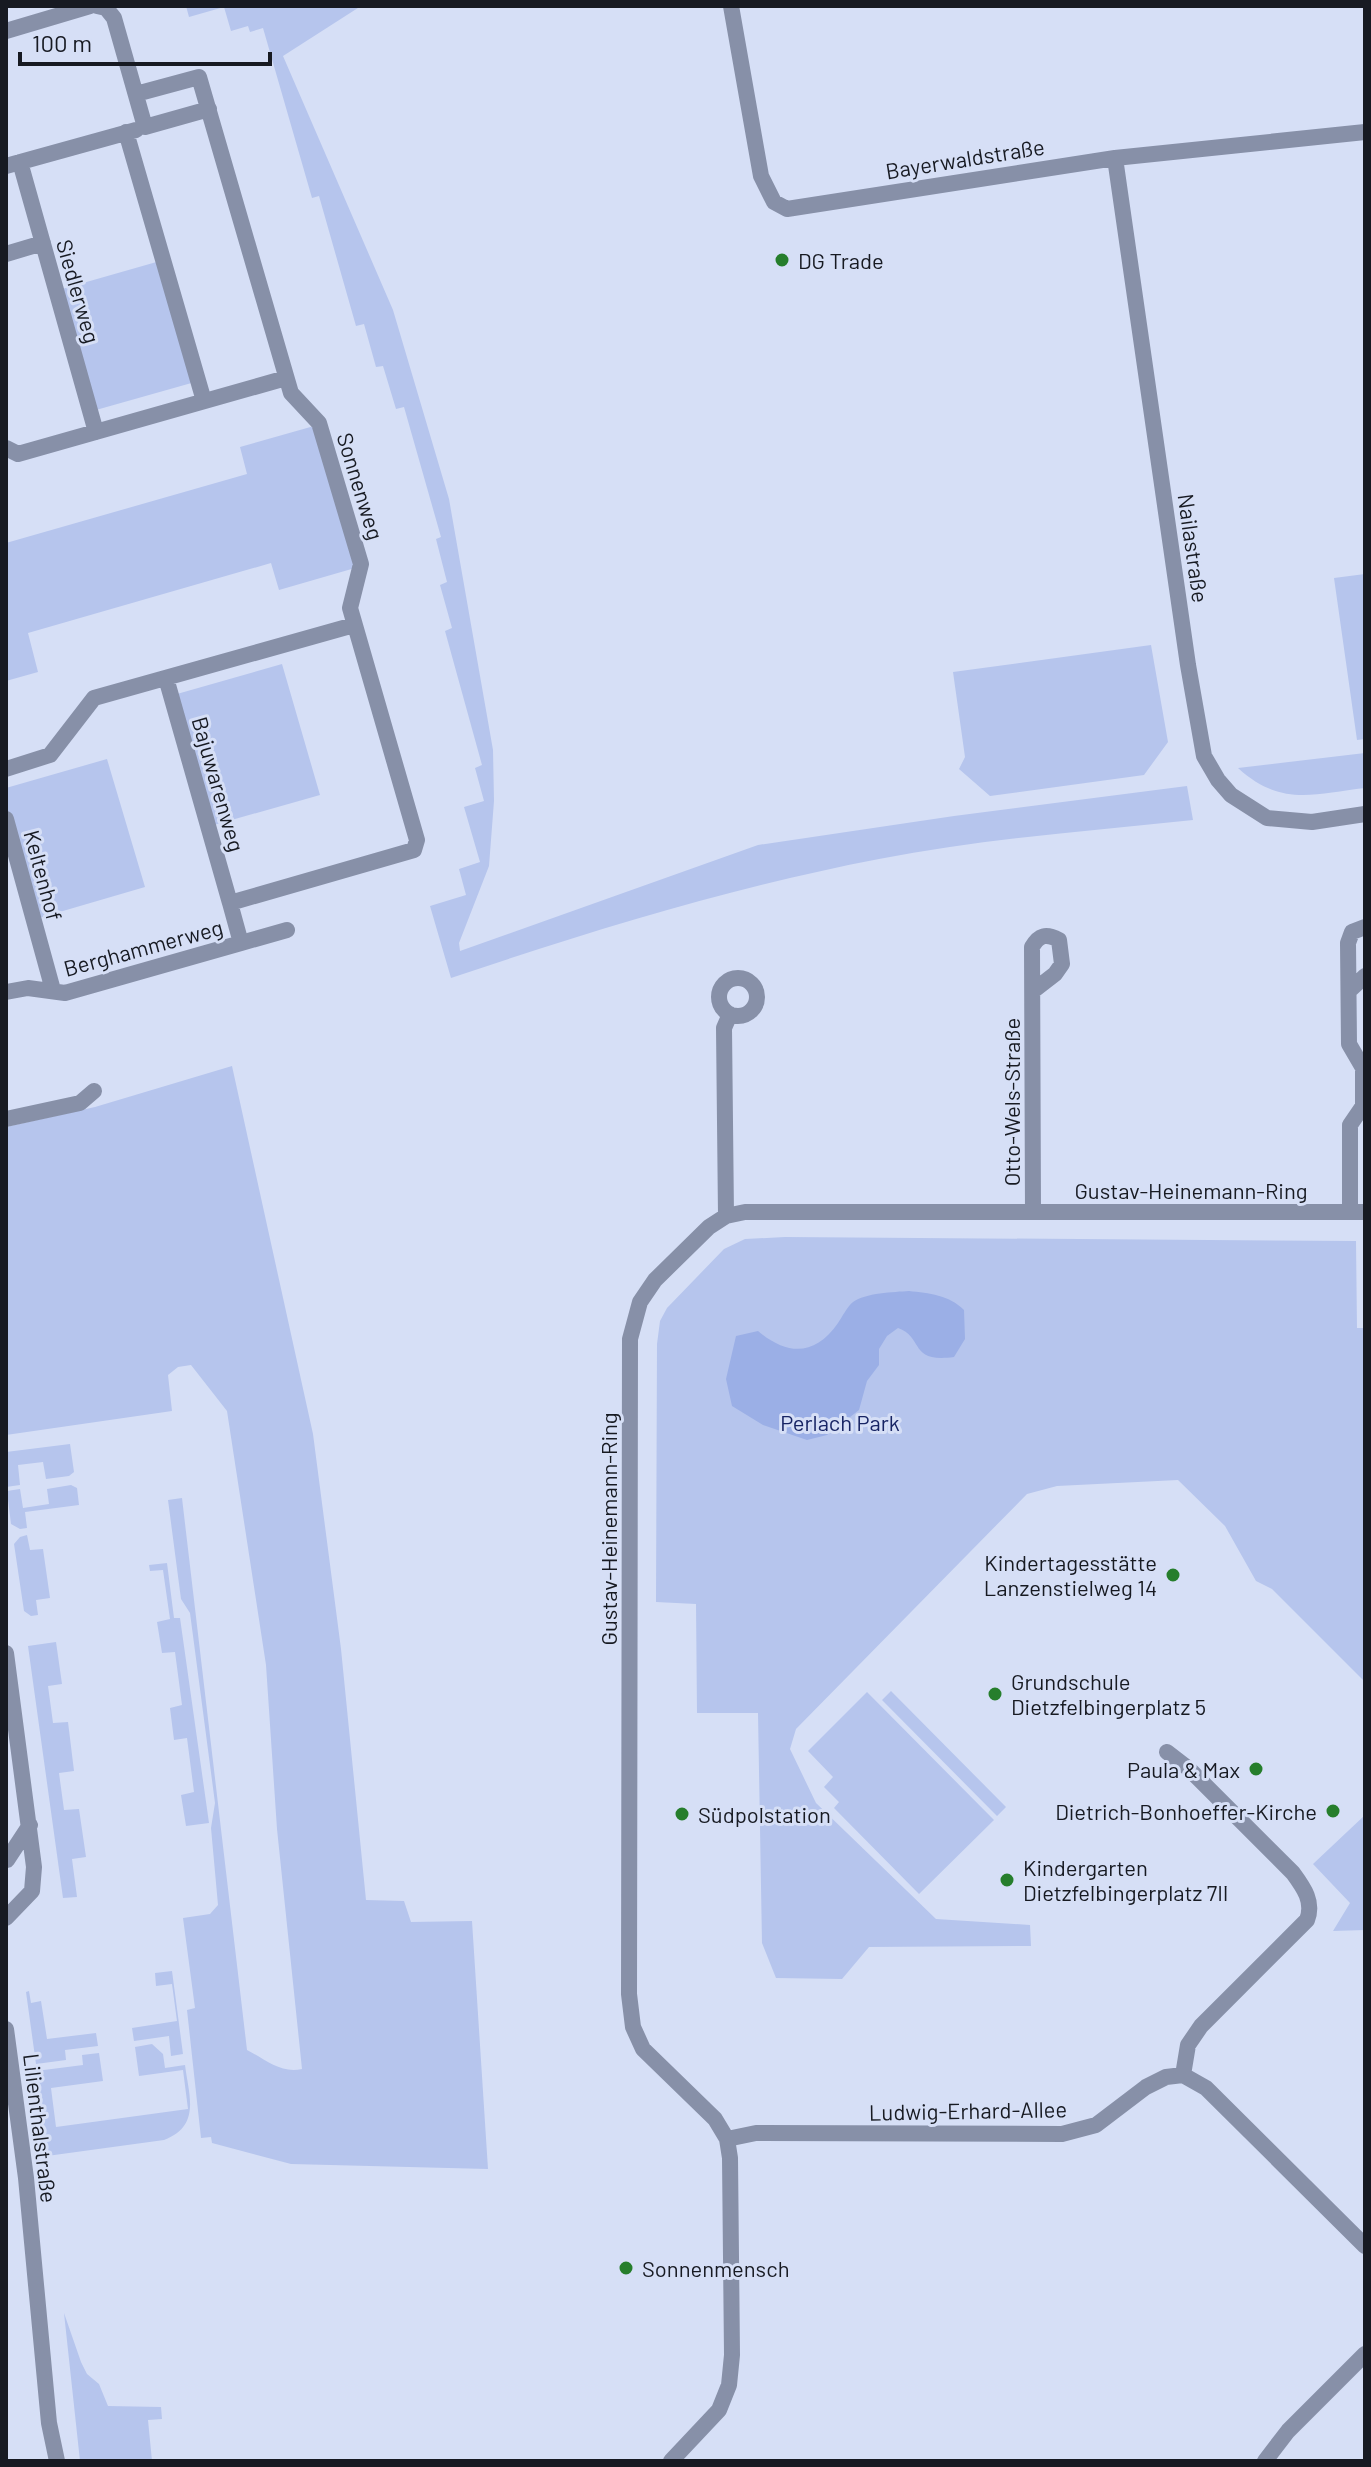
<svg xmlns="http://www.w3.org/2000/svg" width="1371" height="2467" font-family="Barlow,sans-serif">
  <rect width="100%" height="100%" fill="#d6dff6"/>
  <path fill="#b6c5ed" d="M186,6h175l-78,50 110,254 56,189 44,251 1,51 -5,65 -30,77 1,8 298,-106 196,-29 233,-30 6,34c-105,11 -211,19 -314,39 -146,28 -288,72 -428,119l-21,-72 36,-11 -7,-26 21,-7 -16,-55 20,-6 -9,-33 7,-3 -37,-134 7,-3 -12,-43 7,-3 -11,-43 5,-2 -37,-130 -8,2 -13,-43 -7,1 -12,-43 -8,2 -37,-130 -7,2 -49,-170 -13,4 -2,-6 -17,5 -7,-24 -35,10z
    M160,261l35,121 -99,28 -34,-121z
    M314,426l41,142 -76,22 -8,-27 -243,70 10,39 -32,9v-138l241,-69 -7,-27z
    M1365,574v165l-8,1 -23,-162z
    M1151,645l17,97 -24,33 -154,21 -31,-27 6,-12 -12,-85z
    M282,664l38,131 -106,30 -37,-131z
    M1365,753v35c-52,6 -84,19 -127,-20z
    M107,759l38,128 -106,31 -33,-111v-19z
    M232,1066l81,368 28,215 25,251 38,1 7,21 61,-1 16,248 -197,-5 -79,-21 -1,-6 -10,1 -14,-128 8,-2 -12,-90 27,-4 8,-9 -7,-77 4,-25 -25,-190 -9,-14 -13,-99 14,-2 65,552c18,9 34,24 55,19l-25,-240 -11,-164 -39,-254 -36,-46 -13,2 -10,8 4,36 -166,24v-308l89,-20z
    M785,1237l571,4 1,87h8l-1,353 -92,-92 -16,-8 -31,-55 -47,-46 -121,6 -30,8 -231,235 -6,20 26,54 120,116 94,6 1,21 -162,1 -27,32 -66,-1 -14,-35 -4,-230h-61l-1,-109 -40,-2 1,-258 3,-23 7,-13 57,-59 21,-10z
    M70,1444l4,28 -5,4 -23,3 -3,-17 -25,3 2,20 -14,2v-35z
    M71,1485l6,3 2,17 -54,7 2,16 -7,1 -9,-5 -4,-33 13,-2 3,19 26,-4 -2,-15z
    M27,1535l3,15 13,-1 7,49 -14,2 2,15 -7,1 -7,-5 -10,-67 6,-7z
    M167,1563l7,55h6l29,205 -23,3 -5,-31 13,-3 -7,-54 -13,2 -4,-32 12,-3 -7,-53 -13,1 -5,-31 13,-3 -7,-49 -13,1 -1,-6z
    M56,1642l6,42 -14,2 5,37 15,-1 6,49 -15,2 5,37 15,-1 7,48 -14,2 5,38 -14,1 -35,-252z
    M891,1691l115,116 -9,9 -115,-116z
    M867,1692l127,128 -75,74 -85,-86 5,-6 -15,-15 9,-10 -25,-26z
    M1365,1815v115l-32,1 17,-28 -37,-39z
    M172,1971l11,83 -12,2 -2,-20 -35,5 -2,-13 45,-7 -5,-37 -16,2 -1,-13z
    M29,1991l2,12 10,-2 6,38 49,-6 2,13 -33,4 1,10 -30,4 -10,-72z
    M152,2044l11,10 2,14 20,-3c4,31 16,61 -21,75l-117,16 -11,-85 47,-6 -1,-10 17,-2 4,28 -52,7 5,39 132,-18 -5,-39 -44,6 -4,-29z
    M64,2313l17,49 6,12 12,10 9,22 53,1 1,12 -14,1 4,41h-72z"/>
  <path fill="#9bafe6" d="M909,1291c20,2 40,4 55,19l1,29 -11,18c-46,6 -29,-19 -56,-29l-11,8 -8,13v16l-12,16 -8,29 -32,25 -20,5 -44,-15 -31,-19 -6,-27 10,-43 22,-5c30,25 57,25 80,-8 4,-6 9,-16 15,-21 12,-9 41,-10 56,-11z"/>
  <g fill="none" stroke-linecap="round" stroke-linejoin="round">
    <path stroke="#8790a8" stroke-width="16" d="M97,6l9,2 8,10 31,109 64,-18
      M731,6l30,170 13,26 13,7 328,-51 250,-26
      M6,31l84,-25
      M126,132l78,269
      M1115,158l73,507 16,91 14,24 13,15 36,23 45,4 53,-8
      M20,162l76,270
      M6,166l130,-36
      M6,254l37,-11
      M6,448l12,6 268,-76
      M166,678l64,225
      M6,769l44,-14 44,-57 260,-73
      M6,819l47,171
      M241,943l46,-13
      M719 997a19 19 0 1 1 38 0a19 19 0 1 1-38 0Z
      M1033,991l22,-17 7,-10 -3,-24c-13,-7 -20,-5 -27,7l1,265
      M1349,991l16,-15
      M6,992l22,-4 37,5 176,-50 -11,-40 184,-53 3,-10 -67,-232 11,-44 -42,-141 -28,-30 -92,-316 -63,17
      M6,1119l74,-16 14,-12
      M1350,1212v-87l13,-19v-38l-14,-24 -1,-101 4,-11 13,-5
      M726,1216l-2,-188 6,-14
      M6,1653l28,214 -2,24 -26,27
      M1167,1752l22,17 104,104c11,15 21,29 14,47l-106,106 -13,19 -5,30
      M7,1860l23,-35
      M6,2029l20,149 23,245 8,38
      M727,2139l29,-6 306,1 34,-9 50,-38 20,-10 17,-2 23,13 159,158
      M671,2461l48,-51 10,-25 3,-30 -2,-197 -3,-19 -12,-20 -72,-70 -10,-22 -4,-33 1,-655 10,-37 15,-22 54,-53 17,-11 19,-4h620
      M1265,2461l23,-30 77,-77"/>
  </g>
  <g fill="#267e2c" stroke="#d6dff6" stroke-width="3">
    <circle cx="782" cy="260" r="8"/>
    <circle cx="1173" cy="1575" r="8"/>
    <circle cx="995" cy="1694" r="8"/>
    <circle cx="1256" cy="1769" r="8"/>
    <circle cx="1333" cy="1811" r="8"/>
    <circle cx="682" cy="1814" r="8"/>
    <circle cx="1007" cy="1880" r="8"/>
    <circle cx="626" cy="2268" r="8"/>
  </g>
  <g text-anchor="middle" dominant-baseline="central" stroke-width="6" stroke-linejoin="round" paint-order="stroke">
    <g font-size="22" fill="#171a22" stroke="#d6dff6">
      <text transform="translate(965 158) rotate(-9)">Bayerwaldstraße</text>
      <text transform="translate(79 291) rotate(74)">Siedlerweg</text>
      <text transform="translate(361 486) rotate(73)">Sonnenweg</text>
      <text transform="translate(1194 548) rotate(82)">Nailastraße</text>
      <text transform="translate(219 784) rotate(74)">Bajuwarenweg</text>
      <text transform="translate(44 875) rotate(75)">Keltenhof</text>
      <text transform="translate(143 947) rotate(-15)">Berghammerweg</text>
      <text transform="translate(1011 1102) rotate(-90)">Otto-Wels-Straße</text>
      <text x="1191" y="1190">Gustav-Heinemann-Ring</text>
      <text transform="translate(608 1529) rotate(-90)">Gustav-Heinemann-Ring</text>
      <text transform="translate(968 2110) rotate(-1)">Ludwig-Erhard-Allee</text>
      <text transform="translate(41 2128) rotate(83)">Lilienthalstraße</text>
    </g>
    <g font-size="22" fill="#171a22" stroke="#d6dff6" text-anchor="start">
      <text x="798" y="260">DG Trade</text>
      <text x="1157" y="1562" text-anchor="end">Kindertagesstätte<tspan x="1157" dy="25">Lanzenstielweg 14</tspan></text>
      <text x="1011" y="1681">Grundschule<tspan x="1011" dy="25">Dietzfelbingerplatz 5</tspan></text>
      <text x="1240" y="1769" text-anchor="end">Paula &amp; Max</text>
      <text x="1317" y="1811" text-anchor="end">Dietrich-Bonhoeffer-Kirche</text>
      <text x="698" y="1814">Südpolstation</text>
      <text x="1023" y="1867">Kindergarten<tspan x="1023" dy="25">Dietzfelbingerplatz 7II</tspan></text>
      <text x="642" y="2268">Sonnenmensch</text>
    </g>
    <g font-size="22" fill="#172464" stroke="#d6dff6">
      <text x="840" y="1422">Perlach Park</text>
    </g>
  </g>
  <rect width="1371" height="2467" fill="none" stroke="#171a22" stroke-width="16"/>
  <path d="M20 52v12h250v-12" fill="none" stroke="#171a22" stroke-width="4"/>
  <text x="32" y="52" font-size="24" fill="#171a22" stroke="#d6dff6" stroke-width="6" paint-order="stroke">100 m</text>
</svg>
